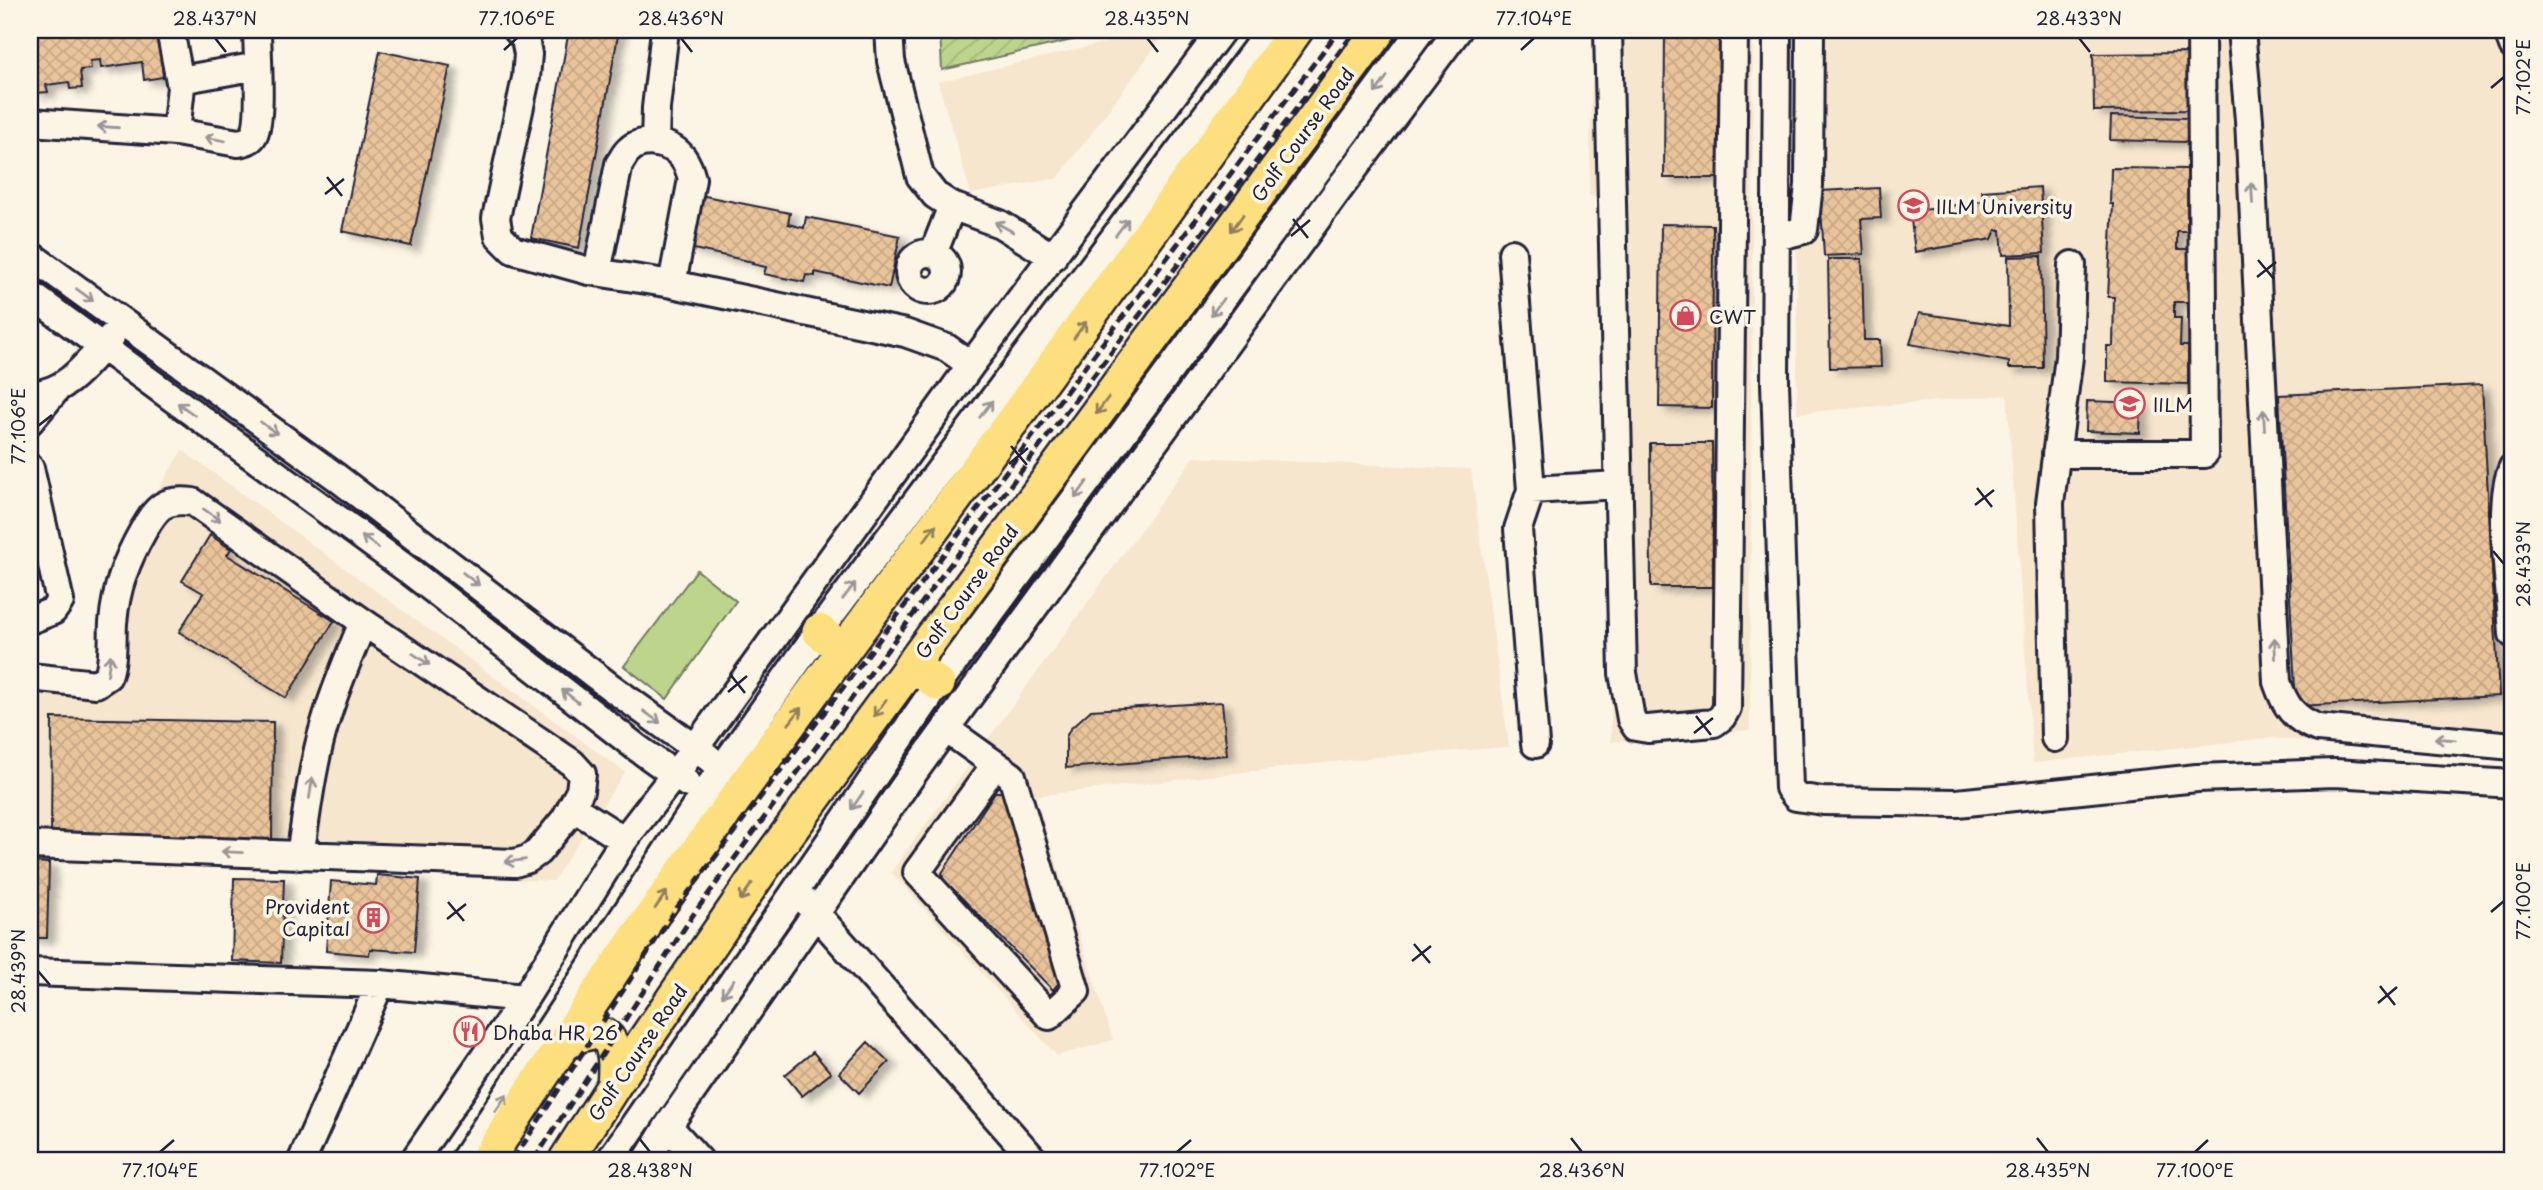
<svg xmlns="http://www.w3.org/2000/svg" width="2543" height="1190" font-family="'Playpen Sans',sans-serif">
  <defs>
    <pattern id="garden-furrows" width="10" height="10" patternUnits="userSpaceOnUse" patternTransform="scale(1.75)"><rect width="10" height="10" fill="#bcd48b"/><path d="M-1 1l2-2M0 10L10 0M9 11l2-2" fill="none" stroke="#a1b679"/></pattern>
    <pattern id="building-cross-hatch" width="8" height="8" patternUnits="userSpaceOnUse" patternTransform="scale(1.75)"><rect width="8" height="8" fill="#e9c49a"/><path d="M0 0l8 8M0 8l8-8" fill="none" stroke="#c8a886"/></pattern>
    <filter id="shadow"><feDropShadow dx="8" dy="4.5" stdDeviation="3.5" flood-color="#0004"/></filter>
  </defs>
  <rect width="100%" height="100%" fill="#fcf5e5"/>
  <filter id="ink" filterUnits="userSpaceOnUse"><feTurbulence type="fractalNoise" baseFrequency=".0143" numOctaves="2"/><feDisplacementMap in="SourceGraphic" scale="14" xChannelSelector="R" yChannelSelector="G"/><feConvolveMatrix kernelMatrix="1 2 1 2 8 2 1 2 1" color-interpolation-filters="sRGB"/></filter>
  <g filter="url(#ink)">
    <path fill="#f6e6ce" d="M1159,30h9l-110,148 -87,16 -33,-112z
      M1593,30h160l-3,700 -139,12 -1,-544 -21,-2z
      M1796,30h717v730l-243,-22 -237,25 -26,-368 -210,18z
      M182,450l443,322 -72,109 -523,-28v-186l68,2 6,-88z
      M1194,457l277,12 38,278 -132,10 -342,39 78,244 -56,16 -166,-184z"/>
    <path fill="url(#garden-furrows)" stroke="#6f7b63" stroke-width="2" d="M940,30h176l-174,40z"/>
    <path fill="#bcd48b" stroke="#6f7b63" stroke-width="2" d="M697,570l39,31 -69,98 -43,-33z"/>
    <path fill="url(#building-cross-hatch)" stroke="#22223b" stroke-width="2" filter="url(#shadow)" d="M30,30h132l4,25h-5l2,22 -19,3 -2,-18 -41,6 -1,-8 -10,1 1,8 -11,1 2,18 -12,1 -1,-7 -23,3 2,7 -13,1 -3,-19 -2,1z
      M569,30h50l-40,218 -48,-10z
      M1665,30h57l-1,148h-57z
      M380,51l70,15 -39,180 -69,-15z
      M2190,53l1,57 -97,1 -1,-57z
      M2111,116l77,2 -1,24 -77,-2z
      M2111,168l77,1 -1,62h-10v18h13l-1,53h-15v16h7l-1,28h8v38l-81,-2v-36h6l1,-49h-6l5,-93h-3z
      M2040,187l4,66 -41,2 -2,-25h-5l-4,9 -77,13 -5,-40 73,-11 -1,-10z
      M1879,188l2,30 -20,1 3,35 -40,2 -4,-65z
      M700,195l90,18 -2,11 16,4 2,-11 94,19 -11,52 -74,-16v4l-9,-1 -2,7 -40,-8 2,-7 -14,-3 1,-2 -64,-14z
      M1661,224l52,1 -1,183 -53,-1z
      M2041,256l2,112h-34v-6l-99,-18 9,-31 90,13 -1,-69z
      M1828,259h34l2,81h16l1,27 -51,1z
      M2482,385l17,311 -203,10 -17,-311z
      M2087,401l54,2 -1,30 -54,-2z
      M1650,443h62l1,144h-62z
      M210,535l21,14 -4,6 107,66 -48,77 -107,-66 24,-39 -21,-12z
      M1222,702l5,53 -161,13v-31l4,-8 21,-19z
      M52,718l221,4 -1,120 -221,-4z
      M995,792h7l6,6 56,179 -11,13 -110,-111 -1,-6z
      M30,862l19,1 -2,75h-17z
      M377,875l43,4 -6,73 -44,-3 -1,6 -43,-4 5,-70 45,4z
      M234,878l50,1 -3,84 -49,-2z
      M868,1042l21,20 -30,31 -20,-20z
      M813,1052l18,21 -29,23 -17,-21z"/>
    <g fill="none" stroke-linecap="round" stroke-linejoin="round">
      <defs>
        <path id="minor" d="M170,30l11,57 -5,45
          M517,30l8,9 3,15 -2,24 -30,140 3,18 14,14 76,21 83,13 233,49 42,15 24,17
          M889,30l2,31 29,115 15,19 17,11 48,18 53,33
          M1608,30l15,643 8,46 5,8 12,2 66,-6 8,-6 5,-9 7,-678
          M1777,30l-2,353 14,405 7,9 27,4 134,2 240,-25 138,-5 178,11
          M2241,30l8,90 28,562c8,24 17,37 41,46l195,18
          M2507,30l6,16
          M180,80l78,-14
          M30,122l146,10 62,11c5,-1 12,-2 15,-7 10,-14 4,-86 4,-106
          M655,143l1,-35 9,-78
          M1776,237l28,-7 5,-45 1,-155
          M909 272a19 19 0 1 1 38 0a19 19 0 1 1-38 0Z
          M1512,253l19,237
          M933,254l19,-48
          M30,255l305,221 274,210 100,72
          M597,272l22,-108c3,-4 6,-11 10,-14 15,-14 43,-7 54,8 5,7 7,13 9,21l-20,105
          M30,294l382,279 224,174 52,37
          M30,394c35,2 59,-33 81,-57
          M30,421l26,-31
          M2056,454h148l-3,-424
          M2513,467c-17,32 -2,128 0,167
          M30,468l30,133 -7,10 -23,9
          M30,677l66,7 12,-8c6,-16 4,-36 5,-53 3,-35 13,-62 30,-92 14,-24 21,-33 50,-29l170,120 209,141 10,11 -2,17 -15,28 -27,33 -10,7 -13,4 -485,-18
          M946,729l66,47 64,215 -27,25 -132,-144 78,-107
          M2055,738l-5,-235 19,-146 3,-92
          M1535,744l-17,-215 13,-39 88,-5
          M572,807l52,33
          M300,856c7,-45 12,-90 25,-133 10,-35 25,-68 38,-101
          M806,902l228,258
          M30,972l350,12 145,14
          M668,1126l31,34
          M302,1160l78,-176
          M414,1160l111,-162 99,-158 71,-92 276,-383 251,-335
          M464,1160l240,-366 115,-163 451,-601
          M610,1160l328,-476 483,-654
          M647,1160l21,-34 244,-351 424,-582 122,-163"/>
        <path id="major" d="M819,631l24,19
          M912,664l26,20
          M559,1048c7,-5 16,-12 25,-14 34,-10 32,30 30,51
          M487,1160c127,-198 266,-387 406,-577 135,-183 271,-367 403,-553
          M566,1160l48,-75 150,-219 615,-836"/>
      </defs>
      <use href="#minor" stroke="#22223b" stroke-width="32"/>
      <use href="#major" stroke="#22223b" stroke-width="38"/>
      <use href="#minor" stroke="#fcf5e5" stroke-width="26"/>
      <use href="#major" stroke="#fddf80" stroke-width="33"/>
      <path stroke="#22223b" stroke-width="5" stroke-dasharray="10 5" stroke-linecap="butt" d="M513,1160l163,-251 663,-879
        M534,1160l159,-245 247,-337 416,-548"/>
    </g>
    <defs><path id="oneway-shaft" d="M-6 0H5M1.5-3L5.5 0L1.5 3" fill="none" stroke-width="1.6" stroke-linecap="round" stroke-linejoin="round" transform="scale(1.75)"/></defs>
    <g stroke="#9a9698">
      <use href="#oneway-shaft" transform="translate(1381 85) rotate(126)"/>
      <use href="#oneway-shaft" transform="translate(108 127) rotate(-176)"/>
      <use href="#oneway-shaft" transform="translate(215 139) rotate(-170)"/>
      <use href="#oneway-shaft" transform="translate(2252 193) rotate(-93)"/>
      <use href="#oneway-shaft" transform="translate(1004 227) rotate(-151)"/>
      <use href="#oneway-shaft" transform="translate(1122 227) rotate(-53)"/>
      <use href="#oneway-shaft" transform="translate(85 295) rotate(36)"/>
      <use href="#oneway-shaft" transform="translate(1217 307) rotate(126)"/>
      <use href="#oneway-shaft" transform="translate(186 409) rotate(-144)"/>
      <use href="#oneway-shaft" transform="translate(986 409) rotate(-53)"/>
      <use href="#oneway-shaft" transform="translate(2264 420) rotate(-93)"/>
      <use href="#oneway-shaft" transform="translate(269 428) rotate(36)"/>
      <use href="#oneway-shaft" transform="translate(1081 490) rotate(126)"/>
      <use href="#oneway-shaft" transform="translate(212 515) rotate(35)"/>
      <use href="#oneway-shaft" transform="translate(370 542) rotate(-144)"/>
      <use href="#oneway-shaft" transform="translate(471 579) rotate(38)"/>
      <use href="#oneway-shaft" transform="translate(849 591) rotate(-53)"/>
      <use href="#oneway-shaft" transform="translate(2275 648) rotate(-93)"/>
      <use href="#oneway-shaft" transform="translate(421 659) rotate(34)"/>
      <use href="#oneway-shaft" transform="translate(109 665) rotate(-81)"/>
      <use href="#oneway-shaft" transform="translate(570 696) rotate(-142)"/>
      <use href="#oneway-shaft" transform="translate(652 717) rotate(36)"/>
      <use href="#oneway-shaft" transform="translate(2445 739) rotate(-175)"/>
      <use href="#oneway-shaft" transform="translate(311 788) rotate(-81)"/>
      <use href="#oneway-shaft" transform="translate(857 801) rotate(125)"/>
      <use href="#oneway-shaft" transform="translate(232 852) rotate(-177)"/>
      <use href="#oneway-shaft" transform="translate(515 861) rotate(173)"/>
      <use href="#oneway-shaft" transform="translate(728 988) rotate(125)"/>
      <use href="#oneway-shaft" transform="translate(501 1103) rotate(-57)"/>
    </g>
    <g stroke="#90805e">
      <use href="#oneway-shaft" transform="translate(1237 223) rotate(126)"/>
      <use href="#oneway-shaft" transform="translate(1080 330) rotate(-54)"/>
      <use href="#oneway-shaft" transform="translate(1102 406) rotate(126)"/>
      <use href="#oneway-shaft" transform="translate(930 533) rotate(-54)"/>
      <use href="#oneway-shaft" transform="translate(880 708) rotate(126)"/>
      <use href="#oneway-shaft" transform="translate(795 716) rotate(-53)"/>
      <use href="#oneway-shaft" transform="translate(746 892) rotate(125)"/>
      <use href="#oneway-shaft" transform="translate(661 900) rotate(-55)"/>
    </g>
  </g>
  <path fill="none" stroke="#22223b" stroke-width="2.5" d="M215,38l11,14M681,38l11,14M1147,38l11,14M2079,38l11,14M504,50l13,-12M1521,50l13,-12M2491,88l13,-11M327,177l15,19M325,194l19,-15M1293,219l15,19M1291,236l19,-16M2258,260l16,19M2257,277l19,-15M38,426l14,-11M1011,446l16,19M1009,464l19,-16M1977,488l15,19M1975,505l19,-15M2493,551l11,13M730,674l15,19M728,692l19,-16M1696,716l15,19M1694,733l19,-15M448,902l16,19M2491,912l13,-11M447,919l19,-15M1414,944l16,19M1412,961l19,-15M38,971l12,14M2380,986l15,19M2378,1003l19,-16M639,1138l11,14M1571,1138l11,14M2037,1138l11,14M160,1152l14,-12M1177,1152l14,-12M2195,1152l13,-12"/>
  <defs>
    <symbol id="university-ring" viewBox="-11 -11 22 22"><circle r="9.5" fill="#fcf5e5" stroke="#d1495b" stroke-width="1.5"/><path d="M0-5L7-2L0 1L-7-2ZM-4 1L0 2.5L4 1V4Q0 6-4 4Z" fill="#d1495b"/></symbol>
    <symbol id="shop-ring" viewBox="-11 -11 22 22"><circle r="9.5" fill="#fcf5e5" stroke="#d1495b" stroke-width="1.5"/><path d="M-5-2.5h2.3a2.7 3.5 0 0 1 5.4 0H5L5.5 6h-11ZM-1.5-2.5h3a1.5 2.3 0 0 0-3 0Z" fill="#d1495b"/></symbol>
    <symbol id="building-ring" viewBox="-11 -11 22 22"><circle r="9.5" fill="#fcf5e5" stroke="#d1495b" stroke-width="1.5"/><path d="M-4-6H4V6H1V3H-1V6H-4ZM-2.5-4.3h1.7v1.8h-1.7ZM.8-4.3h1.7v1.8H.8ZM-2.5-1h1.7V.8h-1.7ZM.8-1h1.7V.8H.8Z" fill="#d1495b"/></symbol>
    <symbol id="restaurant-ring" viewBox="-11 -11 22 22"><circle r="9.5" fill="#fcf5e5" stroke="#d1495b" stroke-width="1.5"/><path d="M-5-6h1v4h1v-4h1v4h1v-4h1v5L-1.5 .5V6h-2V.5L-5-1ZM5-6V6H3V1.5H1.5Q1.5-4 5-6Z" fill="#d1495b"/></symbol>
  </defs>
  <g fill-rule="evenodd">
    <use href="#university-ring" x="1896" y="188" width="35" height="35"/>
    <use href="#shop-ring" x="1668" y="298" width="35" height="35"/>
    <use href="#university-ring" x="2112" y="386" width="35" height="35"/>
    <use href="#building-ring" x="356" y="900" width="35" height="35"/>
    <use href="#restaurant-ring" x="452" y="1014" width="35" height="35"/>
  </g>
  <g text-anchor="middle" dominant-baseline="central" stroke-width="7" stroke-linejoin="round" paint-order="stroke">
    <g font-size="19" fill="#22223b" stroke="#fcf5e5">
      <text transform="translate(1302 134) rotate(-54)">Golf Course Road</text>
      <text transform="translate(966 591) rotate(-54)">Golf Course Road</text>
      <text transform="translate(637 1052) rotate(-56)">Golf Course Road</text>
    </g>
    <g font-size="19" fill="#22223b" stroke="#fcf5e5" text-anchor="start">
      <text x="1936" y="206">IILM University</text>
      <text x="1709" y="316">CWT</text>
      <text x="2153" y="404">IILM</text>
      <text x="350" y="906" text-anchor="end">Provident<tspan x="350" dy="22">Capital</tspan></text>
      <text x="493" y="1032">Dhaba HR 26</text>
    </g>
  </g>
  <rect width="2543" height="1190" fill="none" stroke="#fcf5e5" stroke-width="77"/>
  <rect x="38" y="38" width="2466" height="1114" fill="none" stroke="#22223b" stroke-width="2.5"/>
  <g font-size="18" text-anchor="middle" fill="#22223b">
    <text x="215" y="25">28.437°N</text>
    <text x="517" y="25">77.106°E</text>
    <text x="681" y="25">28.436°N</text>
    <text x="1147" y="25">28.435°N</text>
    <text x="1534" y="25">77.104°E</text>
    <text x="2079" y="25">28.433°N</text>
    <text transform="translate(2524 77) rotate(-90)" y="6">77.102°E</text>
    <text transform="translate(19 426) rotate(-90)" y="6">77.106°E</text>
    <text transform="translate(2524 564) rotate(-90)" y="6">28.433°N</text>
    <text transform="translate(2524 901) rotate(-90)" y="6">77.100°E</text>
    <text transform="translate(19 971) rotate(-90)" y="6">28.439°N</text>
    <text x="160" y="1177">77.104°E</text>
    <text x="650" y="1177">28.438°N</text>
    <text x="1177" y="1177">77.102°E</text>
    <text x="1582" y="1177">28.436°N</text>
    <text x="2048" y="1177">28.435°N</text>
    <text x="2195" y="1177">77.100°E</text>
  </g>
</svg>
